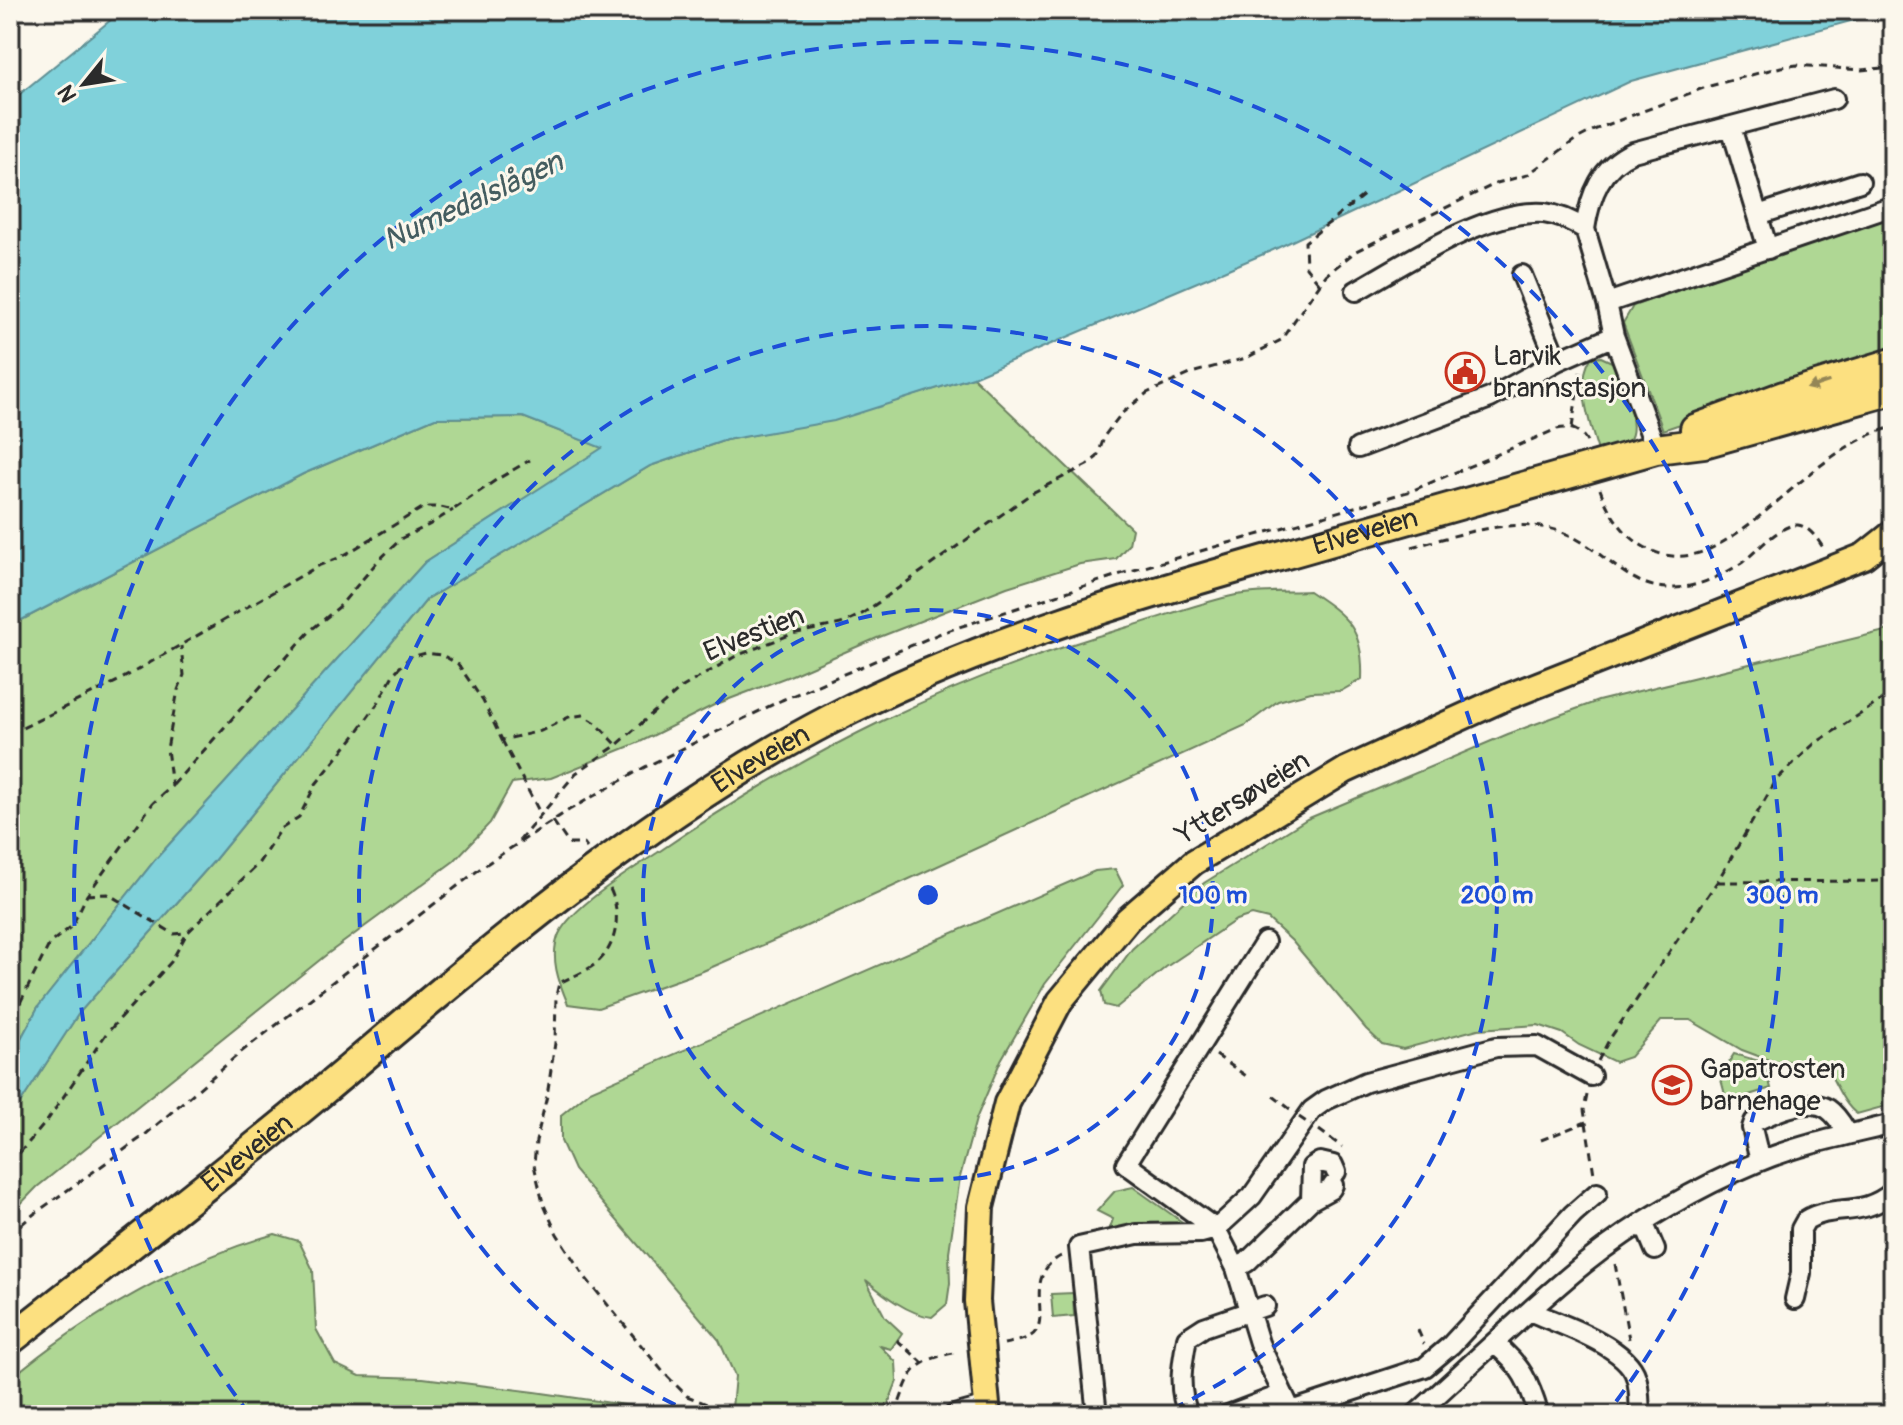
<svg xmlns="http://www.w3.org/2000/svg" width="1903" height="1425" font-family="Pangolin,sans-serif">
  <rect width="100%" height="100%" fill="#fbf7ec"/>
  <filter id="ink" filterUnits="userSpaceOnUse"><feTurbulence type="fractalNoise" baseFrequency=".0125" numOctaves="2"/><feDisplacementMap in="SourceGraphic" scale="16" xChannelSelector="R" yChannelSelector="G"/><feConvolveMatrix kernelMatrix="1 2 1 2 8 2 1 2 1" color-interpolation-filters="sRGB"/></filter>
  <g filter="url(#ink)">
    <path fill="#afd794" stroke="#6d8160" stroke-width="2" d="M1893,216v134l-230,80 -40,-107 10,-17z
      M1601,357l15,7c5,16 25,62 13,76 -6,7 -22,8 -31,11 -8,-27 -23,-68 -7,-93z
      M973,377l159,152 -3,15 -13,15 -36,5 -73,23 -130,51 -85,37 -78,30 -74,37 -89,36 -39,5 -22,40 -36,38 -128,94 -289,232 -27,28v-96l69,-106 134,-151 214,-263 223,-133 76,-26 108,-20z
      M523,417l80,31 -178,114 -270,298 -117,147 -28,52v-433l293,-152 132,-56z
      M1309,591c39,26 55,38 53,88l-21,12 -30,1 -33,9 -32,24 -446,204 -97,42 -105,37 -30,-4c-9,-21 -19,-47 -9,-70 13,-27 72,-64 98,-81 147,-101 297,-176 468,-225 37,-11 74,-25 111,-33 23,-4 49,-3 73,-4z
      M1893,629v475l-36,10c-15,-11 -21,-32 -32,-48l-21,-6 -30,2 -32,-12 -52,-30h-28l-32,37 -15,5 -36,-17 -17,-12 -24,-8 -60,4 -75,20 -21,-5 -16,-15 -74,-88 -24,-22 -16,-4 -16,5 -70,47 -50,41 -12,-3 -3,-14 31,-42 72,-66 103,-64 201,-85 90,-33z
      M1115,869l8,16 -78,99 -44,76 -25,59 -16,58 -11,75 1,31 -3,21 -15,13c-24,-3 -48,-22 -66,-37l19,37 17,16 -11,16 -11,-3 16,16 1,19 -13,34h-163l11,-7 3,-32 -16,-36 -145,-170 -13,-29v-26l29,-24 505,-220z
      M1734,1054l36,10 -4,6 5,18 -44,14 -7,-26z
      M1133,1187l52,37 -48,1 -28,6 4,-12 -16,-8 18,-20z
      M275,1234l24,7 14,29 3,59 19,35 25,12 63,2 112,14 104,15 29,8h-658v-36c73,-62 173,-119 265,-145z
      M1073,1293l1,23 -21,2 -2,-24z"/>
    <path fill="#80d1da" stroke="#5e8f94" stroke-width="2" d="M123,10h1768l-260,71 -358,169 -300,127 -139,44 -108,19 -76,26 -223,133 -214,263 -134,151 -69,106v-60l28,-52 117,-147 270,-298 177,-114 -79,-31 -88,1 -132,56 -293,152v-524z"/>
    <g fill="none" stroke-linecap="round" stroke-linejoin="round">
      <defs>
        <path id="minor" d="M1731,127l37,122
          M1758,215l102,-33
          M1585,229c5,-34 16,-63 48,-77l201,-53
          M1522,275l35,86
          M1356,291c50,-28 130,-82 188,-78 16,2 28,8 41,16l22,74
          M1358,448l132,-50 67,-37 57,-25
          M1656,449l-42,-113 -7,-33 286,-97
          M1265,942l-139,222 90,65 20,39 23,75 34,72
          M1760,1161l-8,-33 2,-6c18,-9 55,-26 74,-13 9,6 15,17 20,25
          M1311,1200l1,-33 8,-5 13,3 3,7
          M1644,1224l11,26
          M1236,1268l11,-6 64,-62 20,-11 2,-4
          M1795,1299l6,-26v-44l5,-9c29,-17 55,-1 87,-28
          M1531,1312c27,11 96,34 105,65 4,11 3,26 4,38
          M1495,1344c27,22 34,38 44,71
          M1291,1411l134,-44 26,-22 122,-131 24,-21
          M954,1415l33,-9
          M1097,1415l-18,-168 58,-13 64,-1 15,-4 36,-33 60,-86 14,-10 40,-18 130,-35 41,-1 54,30
          M1189,1415c-12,-25 -7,-51 -2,-77l17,-11 61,-21
          M1228,1415l55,-21
          M1415,1415c56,-50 111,-104 169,-151 51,-41 114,-77 174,-102 43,-18 90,-27 135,-38"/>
        <path id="major" d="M988,1415l-11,-114 4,-94 26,-104 53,-102 68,-82 66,-57 152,-92 156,-71 362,-143 29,-23"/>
        <g id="highway">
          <path d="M1695,429l89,-33 109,-33"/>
          <path id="s1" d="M10,1340c105,-83 211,-164 314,-250 161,-135 320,-274 507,-371 148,-77 307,-123 466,-168 120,-34 239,-68 359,-102l48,-6 189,-53"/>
        </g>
      </defs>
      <use href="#minor" stroke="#2b2b2b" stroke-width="24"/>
      <use href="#major" stroke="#2b2b2b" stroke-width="30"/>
      <use href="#highway" stroke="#2b2b2b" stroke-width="34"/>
      <path stroke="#2b2b2b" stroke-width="3" stroke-dasharray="8 6" stroke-linecap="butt" d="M1319,283l-13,-16 -1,-25 59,-47
        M1572,428l8,-56
        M1600,489c17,49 61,85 114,58 63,-33 108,-101 179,-120
        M1412,547c47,-12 102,-32 150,-15 41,15 65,59 113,56 23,-1 49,-13 68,-26 13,-10 38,-39 55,-37 12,2 20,15 26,24
        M10,734l108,-53 202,-116 21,-8 83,-50h17l12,3 43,-30 34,-20
        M502,740l39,75
        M173,785l138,-155 28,-23 38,-45 25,-24 27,-13 24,-15
        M553,821l16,23h15l3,4
        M519,841l57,-68 41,-28 64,-57 55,-32 56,-22 49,-10 21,-10 170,-121 55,-28 10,-8 8,-22 16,-21 26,-21 48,-21 51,-14 35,-18 45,-65 30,-24 141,-68 30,-8 48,-35 19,-10 112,-43 75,-20 16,-2 64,5 32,-3
        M1717,882l176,-1
        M610,889c11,22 8,54 -11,72 -11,10 -28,16 -40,22l-3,13 -1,47 -8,53 -11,45 -2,24 9,38 14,31 27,42 80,97 23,23 47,19
        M87,895l21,-1 66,40 10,-1
        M10,1012l10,-9 30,-60 22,-17 15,-31 66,-92 19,-17 -5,-37 11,-59 6,-15 -3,-29
        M1216,1055l33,23
        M1598,1061l11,-21 108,-158 60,-103 37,-35 79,-51
        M1587,1095l-3,15 10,64
        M1273,1096l17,13
        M1319,1130l23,17
        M1541,1140l45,-18
        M10,1164l37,-43 59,-87 65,-72 16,-29 71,-69 23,-35 18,-12 17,-33 37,-46 25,-35 16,-30 16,-16 16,-4 16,2 16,9 25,37 19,39 39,-9 28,-14 14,-2 13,8 21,22
        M10,1234l24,-20 111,-79 96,-83 244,-187 84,-55 76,-43 137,-67 159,-67 186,-61 284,-81 146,-62c14,-3 25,1 31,15
        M1615,1264l14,75
        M1418,1330l6,14
        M897,1340l25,22
        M1004,1344c8,-2 18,-3 25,-7 27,-14 -10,-59 32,-81
        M895,1415c16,-44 15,-54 64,-63"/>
      <use href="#minor" stroke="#fbf7ec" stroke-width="18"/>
      <use href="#major" stroke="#fce080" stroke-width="24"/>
      <use href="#highway" stroke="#fce080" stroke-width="28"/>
      <path stroke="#2b2b2b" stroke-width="3" stroke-dasharray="8 6" stroke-linecap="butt" d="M1299,1117l12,8"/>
    </g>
    <defs><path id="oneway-solid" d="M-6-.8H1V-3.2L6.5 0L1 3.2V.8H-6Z" transform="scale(2)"/></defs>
    <use fill="#948656" href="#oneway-solid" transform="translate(1818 385) rotate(162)"/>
  </g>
  <g fill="none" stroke="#1d4ed8" stroke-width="4" stroke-dasharray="14 10">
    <circle cx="928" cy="895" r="285"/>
    <path d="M697 1415A569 569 0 1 1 1159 1415"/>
    <path d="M250 1415A854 854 0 1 1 1606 1415"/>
  </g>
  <defs>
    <symbol id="civic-ring" viewBox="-11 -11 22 22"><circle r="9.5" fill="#fbf7ec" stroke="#c8321e" stroke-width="1.5"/><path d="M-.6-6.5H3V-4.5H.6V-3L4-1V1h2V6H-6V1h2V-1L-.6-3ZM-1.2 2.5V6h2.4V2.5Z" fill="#c8321e"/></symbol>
    <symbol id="school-ring" viewBox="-11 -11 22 22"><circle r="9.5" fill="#fbf7ec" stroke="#c8321e" stroke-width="1.5"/><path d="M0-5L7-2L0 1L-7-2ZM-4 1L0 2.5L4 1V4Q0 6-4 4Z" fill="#c8321e"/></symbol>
  </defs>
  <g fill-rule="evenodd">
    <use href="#civic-ring" x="1443" y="350" width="44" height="44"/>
    <use href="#school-ring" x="1650" y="1063" width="44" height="44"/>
  </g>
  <g text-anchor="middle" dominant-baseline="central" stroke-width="6" stroke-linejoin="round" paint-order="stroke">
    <g font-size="28" fill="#2b2b2b" stroke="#fbf7ec" text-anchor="start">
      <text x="1493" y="356">Larvik<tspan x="1493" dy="32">brannstasjon</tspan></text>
      <text x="1700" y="1069">Gapatrosten<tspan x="1700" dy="32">barnehage</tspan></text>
    </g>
    <g font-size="28" fill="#2b2b2b" stroke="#fbf7ec">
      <text stroke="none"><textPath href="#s1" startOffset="1598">Elveveien</textPath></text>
      <text transform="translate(754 634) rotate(-22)">Elvestien</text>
      <text stroke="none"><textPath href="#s1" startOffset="950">Elveveien</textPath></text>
      <text transform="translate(1243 798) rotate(-32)">Yttersøveien</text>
      <text stroke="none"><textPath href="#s1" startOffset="302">Elveveien</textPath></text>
    </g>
    <g font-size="30" font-style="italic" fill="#445d60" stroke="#fbf7ec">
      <text transform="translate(473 201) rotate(-25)">Numedalslågen</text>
    </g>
  </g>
  <circle cx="928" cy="895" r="12" fill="#1d4ed8" stroke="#fbf7ec" stroke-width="4"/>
  <g font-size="24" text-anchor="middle" font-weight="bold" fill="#1d4ed8" stroke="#fbf7ec" stroke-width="6" stroke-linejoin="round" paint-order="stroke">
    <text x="1213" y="903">100 m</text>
    <text x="1497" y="903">200 m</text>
    <text x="1782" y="903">300 m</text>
  </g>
  <rect width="1903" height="1425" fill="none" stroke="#fbf7ec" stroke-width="40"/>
  <rect x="20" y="20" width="1863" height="1385" fill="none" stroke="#2b2b2b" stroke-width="3" filter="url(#ink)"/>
  <g transform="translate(84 84) rotate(240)" stroke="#fbf7ec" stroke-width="6" paint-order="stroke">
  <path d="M0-6L14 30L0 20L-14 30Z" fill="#2b2b2b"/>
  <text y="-12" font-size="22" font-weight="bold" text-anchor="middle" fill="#2b2b2b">N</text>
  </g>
</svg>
